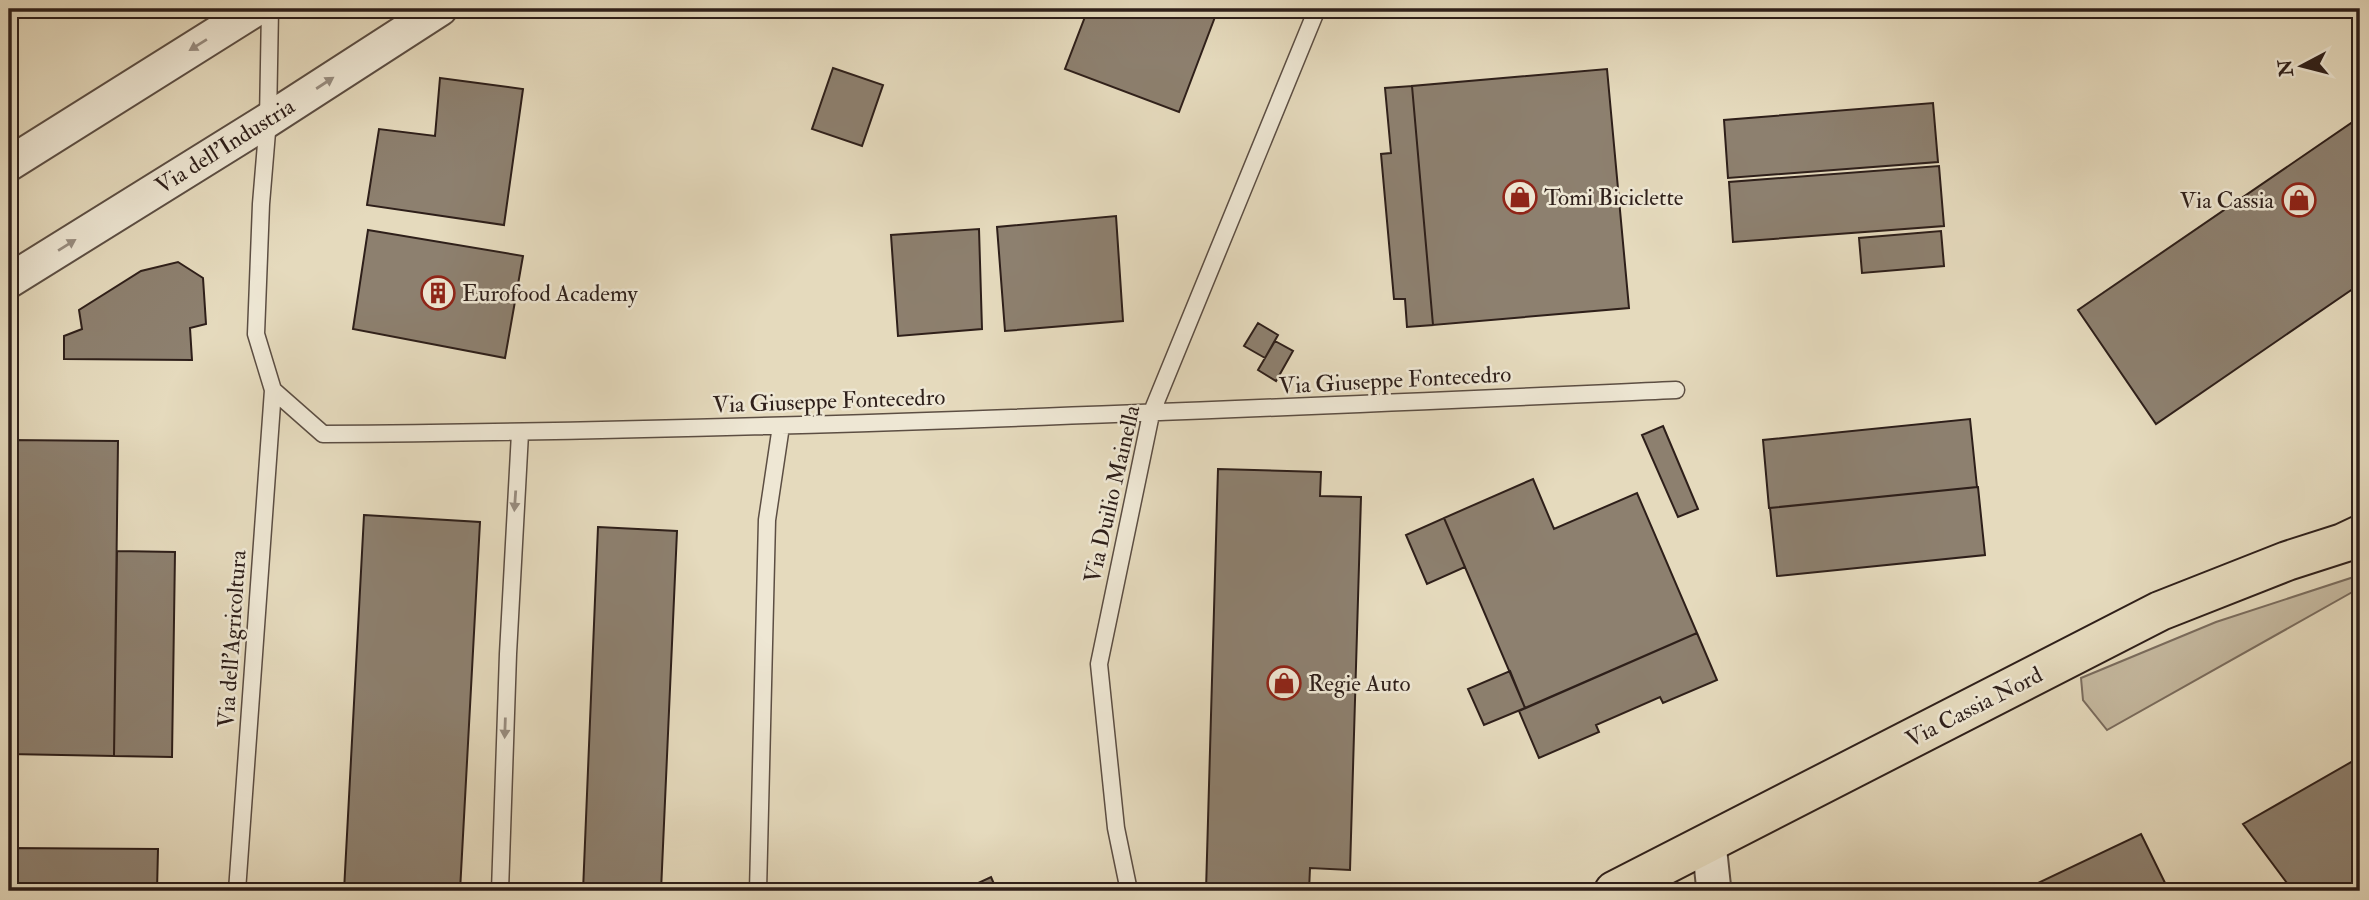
<svg xmlns="http://www.w3.org/2000/svg" width="2369" height="900" font-family="'IM FELL Double Pica',serif">
  <rect width="100%" height="100%" fill="#e5dabd"/>
  <filter id="stains"><feTurbulence type="fractalNoise" baseFrequency=".00286" numOctaves="4"/><feColorMatrix values="0 0 0 0 .2 0 0 0 0 .09 0 0 0 0 .02 0 0 0 .5 -.17"/></filter>
  <radialGradient id="worn" r=".72"><stop offset=".6" stop-color="#630" stop-opacity="0"/><stop offset="1" stop-color="#630" stop-opacity=".3"/></radialGradient>
  <path fill="#c6baa1" stroke="#7a6c5e" stroke-width="2" d="M2360,575v21l-4,-6 -249,140 -24,-30 -2,-22 135,-56z"/>
  <path fill="#8d806f" stroke="#2e1f1a" stroke-width="2" d="M1088,9h130l-39,103 -114,-43z
    M833,68l50,17 -21,61 -50,-17z
    M1607,69l22,239 -196,17 -21,-239z
    M440,78l83,11 -19,136 -137,-20 12,-76 56,7z
    M1412,86l21,239 -26,2 -2,-28h-11l-13,-145 10,-1 -6,-65z
    M1933,103l5,59 -210,16 -4,-58z
    M2360,117v167l-204,140 -78,-114z
    M1939,166l5,60 -211,16 -4,-60z
    M1116,216l7,105 -118,10 -8,-104z
    M979,229l3,100 -84,7 -7,-101z
    M368,230l155,26 -18,102 -152,-29z
    M1941,231l3,35 -82,7 -3,-35z
    M178,262l25,16 3,46 -16,4 2,32 -128,-1v-23l18,-7 -3,-19 62,-39z
    M1258,323l20,12 -13,23 -21,-12z
    M1275,341l18,10 -17,30 -18,-11z
    M1970,419l7,68 -208,21 -6,-68z
    M1663,426l35,83 -20,8 -36,-82z
    M9,440l109,1 -4,315 -105,-2z
    M1218,469l103,3 -1,24 41,1 -11,373 -40,-2 -1,23h-103z
    M1533,479l21,50 83,-36 60,140 -172,75 -81,-190z
    M1978,487l7,68 -208,21 -7,-68z
    M364,515l116,7 -20,369h-116z
    M1444,518l21,49 -38,17 -21,-49z
    M598,527l79,4 -16,360h-78z
    M117,551l58,1 -3,205 -58,-1z
    M1697,633l20,47 -54,23 -3,-6 -64,28 3,7 -60,26 -20,-47z
    M1510,671l15,37 -41,17 -16,-36z
    M2360,757v134h-67l-50,-67z
    M2141,834l28,57h-148z
    M9,848l149,1 -1,42h-148z
    M991,877l6,14h-36z"/>
  <g fill="none" stroke-linecap="round" stroke-linejoin="round">
    <defs>
      <path id="lane" d="M270,9l-2,111 -7,84 -5,130 17,56 50,44c451,-3 902,-24 1353,-44
        M237,891l36,-501
        M500,891l8,-237 12,-221
        M758,891l9,-371 14,-94
        M1129,891l-13,-63 -17,-164 52,-250 166,-405"/>
      <path id="street" d="M9,164l247,-155
        M9,281l259,-161 172,-111
        M1709,844l5,47"/>
      <path id="primary" d="M1614,891l546,-280 127,-50 56,-18 17,-8"/>
    </defs>
    <use href="#lane" stroke="#5c4e43" stroke-width="19"/>
    <use href="#street" stroke="#5c4e43" stroke-width="37"/>
    <use href="#primary" stroke="#2e1f1a" stroke-width="42"/>
    <use href="#lane" stroke="#eee7d4" stroke-width="16"/>
    <use href="#street" stroke="#eee7d4" stroke-width="33"/>
    <use href="#primary" stroke="#e5dabd" stroke-width="38"/>
  </g>
  <defs><path id="oneway-solid" d="M-6-.8H1V-3.2L6.5 0L1 3.2V.8H-6Z" transform="scale(1.75)"/></defs>
  <g fill="#988d80">
    <use href="#oneway-solid" transform="translate(198 45) rotate(148)"/>
    <use href="#oneway-solid" transform="translate(325 83) rotate(-33)"/>
    <use href="#oneway-solid" transform="translate(67 245) rotate(-32)"/>
    <use href="#oneway-solid" transform="translate(515 501) rotate(94)"/>
    <use href="#oneway-solid" transform="translate(505 728) rotate(92)"/>
  </g>
  <defs>
    <symbol id="shop-ring" viewBox="-11 -11 22 22"><circle r="9.5" fill="#eee7d4" stroke="#8f2418" stroke-width="1.5"/><path d="M-5-2.5h2.3a2.7 3.5 0 0 1 5.4 0H5L5.5 6h-11ZM-1.5-2.5h3a1.5 2.3 0 0 0-3 0Z" fill="#8f2418"/></symbol>
    <symbol id="building-ring" viewBox="-11 -11 22 22"><circle r="9.5" fill="#eee7d4" stroke="#8f2418" stroke-width="1.5"/><path d="M-4-6H4V6H1V3H-1V6H-4ZM-2.5-4.3h1.7v1.8h-1.7ZM.8-4.3h1.7v1.8H.8ZM-2.5-1h1.7V.8h-1.7ZM.8-1h1.7V.8H.8Z" fill="#8f2418"/></symbol>
  </defs>
  <g fill-rule="evenodd">
    <use href="#shop-ring" x="1501" y="178" width="38" height="38"/>
    <use href="#shop-ring" x="2280" y="181" width="38" height="38"/>
    <use href="#building-ring" x="419" y="274" width="38" height="38"/>
    <use href="#shop-ring" x="1265" y="664" width="38" height="38"/>
  </g>
  <g text-anchor="middle" dominant-baseline="central" stroke-width="5" stroke-linejoin="round" paint-order="stroke">
    <g font-size="23" fill="#2e1f1a" stroke="#eee7d4">
      <text transform="translate(225 146) rotate(-32)">Via dell'Industria</text>
      <text transform="translate(1395 380) rotate(-3)">Via Giuseppe Fontecedro</text>
      <text transform="translate(829 401) rotate(-2)">Via Giuseppe Fontecedro</text>
      <text transform="translate(1112 494) rotate(-77)">Via Duilio Mainella</text>
      <text transform="translate(232 639) rotate(-86)">Via dell'Agricoltura</text>
      <text transform="translate(1974 707) rotate(-27)">Via Cassia Nord</text>
    </g>
    <g font-size="23" fill="#2e1f1a" stroke="#eee7d4" text-anchor="start">
      <text x="1544" y="197">Tomi Biciclette</text>
      <text x="2274" y="200" text-anchor="end">Via Cassia</text>
      <text x="462" y="293">Eurofood Academy</text>
      <text x="1308" y="683">Regie Auto</text>
    </g>
  </g>
  <rect width="2369" height="900" fill="none" stroke="#e5dabd" stroke-width="35"/>
  <rect x="10" y="10" width="2348" height="879" fill="none" stroke="#2e1f1a" stroke-width="3.5"/>
  <rect x="18" y="18" width="2334" height="865" fill="none" stroke="#2e1f1a" stroke-width="2"/>
  <g transform="translate(2302 66) rotate(263)" stroke="#eee7d4" stroke-width="5" paint-order="stroke">
  <path d="M0-5L12 26L0 18L-12 26Z" fill="#2e1f1a"/>
  <text y="-10" font-size="19" font-weight="bold" text-anchor="middle" fill="#2e1f1a">N</text>
  </g>
  <rect width="100%" height="100%" filter="url(#stains)"/>
  <rect width="100%" height="100%" fill="url(#worn)"/>
</svg>
